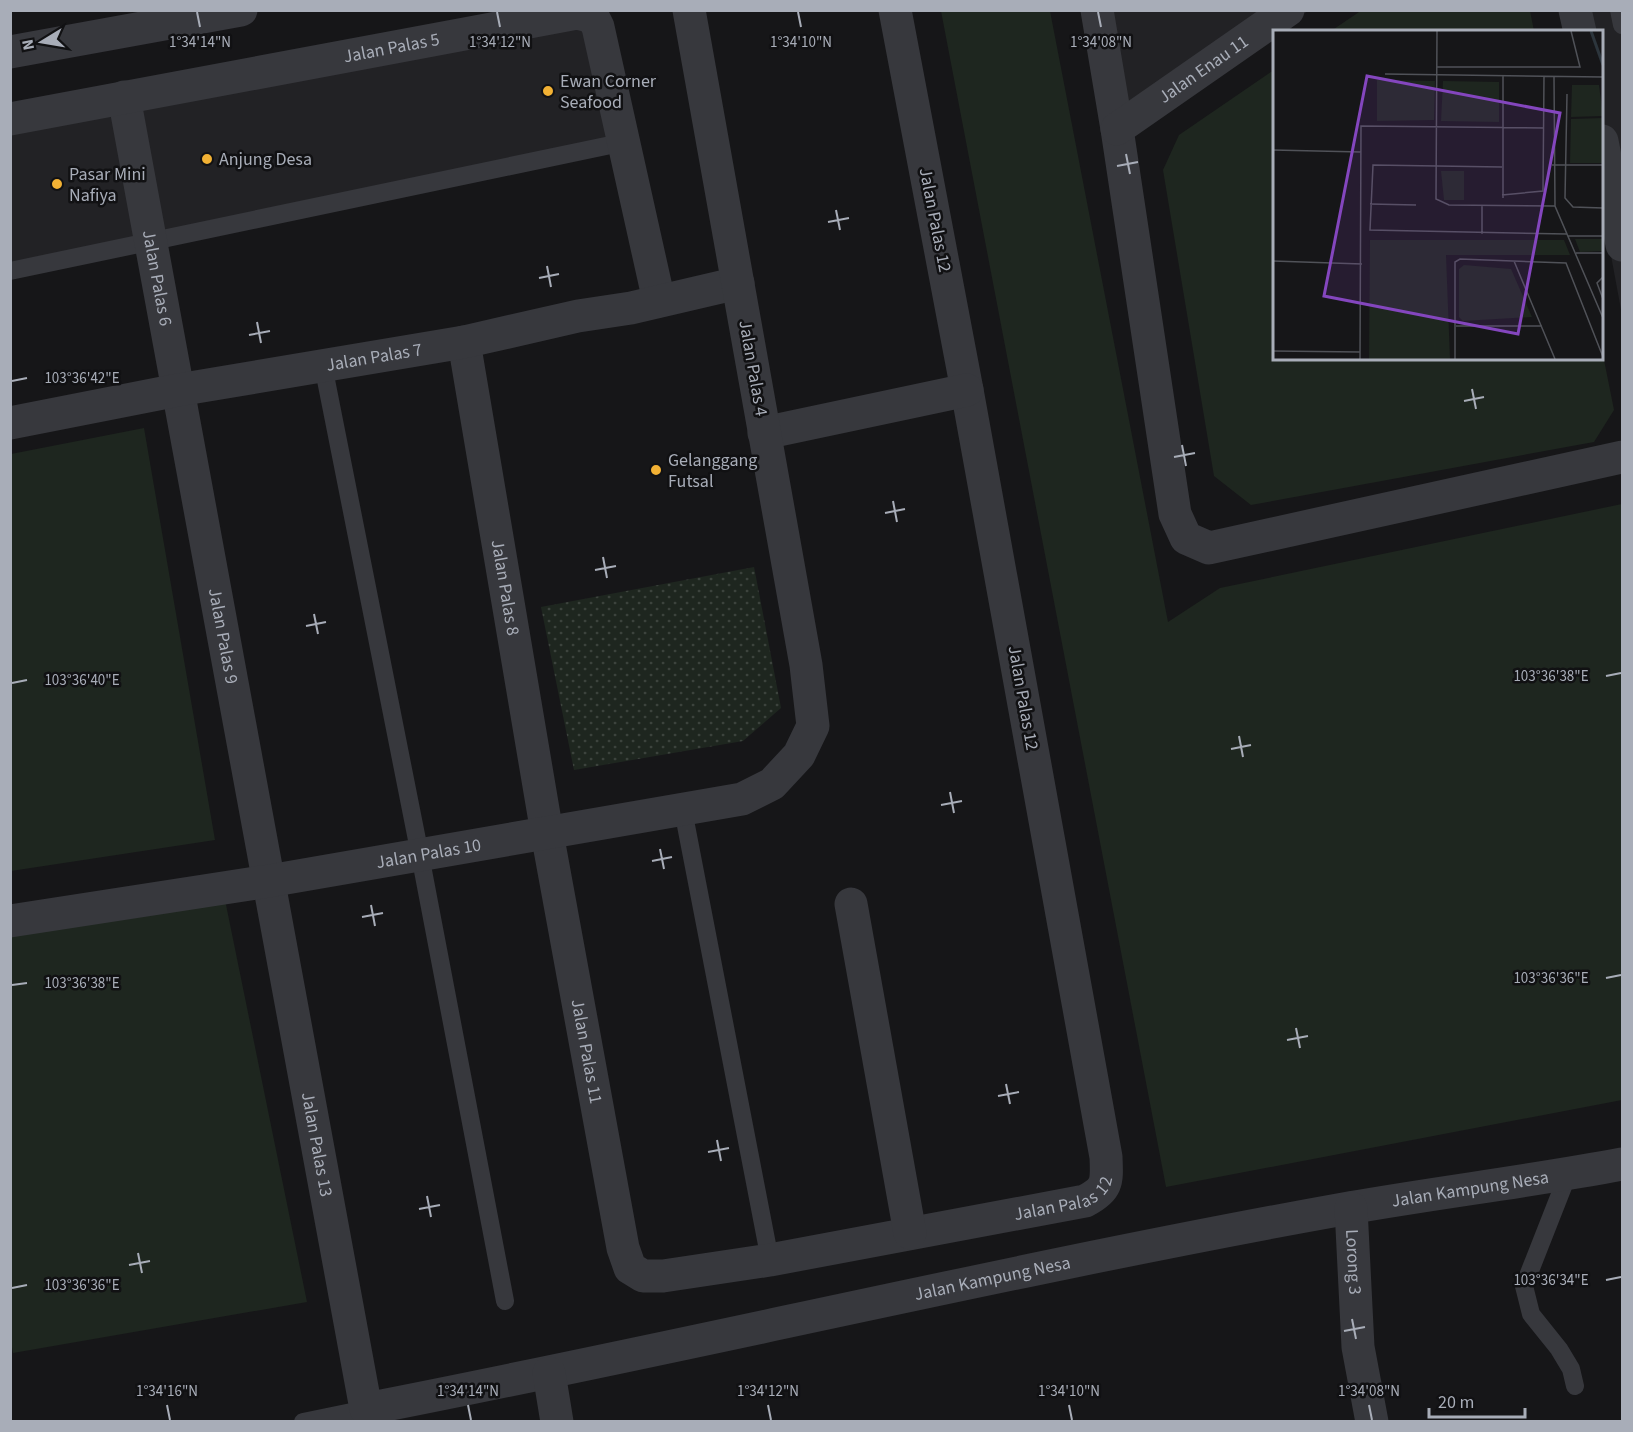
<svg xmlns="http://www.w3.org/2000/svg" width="1633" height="1432" font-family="'Source Sans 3',sans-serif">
  <defs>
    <pattern id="park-dots" width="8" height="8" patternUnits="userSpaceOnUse" patternTransform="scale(1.5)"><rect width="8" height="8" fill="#1e261f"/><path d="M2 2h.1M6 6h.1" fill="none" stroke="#3c433d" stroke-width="1.8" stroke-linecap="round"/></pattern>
  </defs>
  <rect width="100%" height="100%" fill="#161618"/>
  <path fill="#222225" d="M601,11l33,122 -623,131v-157z
    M1084,11h224l-199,135z
    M1563,11h59v304l-20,-108v-175l-35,-1z"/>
  <path fill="#1e261f" d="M1362,10l168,1 4,20h-203z
    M941,11h109l118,611 52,-34 402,-84v596l-456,87z
    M1274,70v288h328v-8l12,60 -20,32 -343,63 -37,-29 -51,-306 16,-35z
    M144,428l71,412 -204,31v-417z
    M223,890l84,412 -294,51 -3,-17v-408z"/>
  <path fill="url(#park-dots)" d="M754,567l27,141 -38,33 -169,29 -33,-163z"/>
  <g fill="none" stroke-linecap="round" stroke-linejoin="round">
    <path stroke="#37383d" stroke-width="18" d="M1619,10l3,15
      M10,271l615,-129
      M323,365l97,490 85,446
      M683,810l87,450
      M1568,1174l-44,112 7,28 28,35 12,20 4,17
      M303,1422l63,-13"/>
    <g stroke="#37383d" stroke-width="33">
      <path d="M1097,10l20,119 58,385 11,24 23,10 413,-91"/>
      <path d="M1575,10l5,22"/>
      <path id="s1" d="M124,97l242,1312c329,-64 654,-142 983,-201 91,-16 183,-27 273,-44"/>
      <path id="s2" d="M10,119l567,-106 16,4 5,10 61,274"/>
      <path id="s3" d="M1117,129l171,-119"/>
      <path d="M1602,141l20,104"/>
      <path id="s4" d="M464,342l83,491 76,415 7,20 13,8h20l107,-16 315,-59c23,-12 22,-19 21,-44l-139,-767 -72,-380"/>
      <path id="s5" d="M10,423l168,-33 286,-48 114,-26 53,-8 107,-25"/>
      <path d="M764,433l203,-43"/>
      <path d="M851,904l59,329"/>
      <path id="s6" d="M10,921l259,-40 473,-82 30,-15 27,-29 14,-29 -7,-61 -117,-655"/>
      <path id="s7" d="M1351,1208l7,139 14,75"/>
      <path d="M549,1373l8,49"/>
    </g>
    <path stroke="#37383d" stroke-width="33" d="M10,52l231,-42"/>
  </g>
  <path fill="none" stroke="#a8adb8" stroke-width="2" d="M197,12l3,15M497,12l3,15M798,12l3,15M1098,12l3,15M1126,154l4,20M1117,166l21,-4M836,210l4,20M828,222l21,-4M547,266l4,21M539,278l20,-4M257,322l4,21M249,335l21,-4M12,381l15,-3M1472,389l4,20M1464,401l20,-4M1182,445l4,21M1174,457l21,-4M893,501l4,21M885,513l20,-4M603,557l4,21M595,570l21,-4M314,614l4,20M306,626l20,-4M1606,676l15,-3M12,683l15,-3M1239,736l4,21M1231,749l20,-4M950,792l4,21M941,805l21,-4M660,849l4,20M652,861l20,-4M371,905l4,21M362,917l21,-4M1606,978l15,-3M12,985l15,-2M1296,1028l4,20M1287,1040l21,-4M1006,1084l4,20M998,1096l21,-4M717,1140l4,21M708,1152l21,-4M427,1196l4,21M419,1209l21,-4M138,1253l4,20M129,1265l21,-4M1606,1280l15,-3M12,1288l15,-3M1352,1319l4,20M1344,1331l21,-4M167,1405l3,15M468,1405l3,15M768,1405l3,15M1069,1405l3,15M1369,1405l3,15"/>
  <g fill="#f2b134" stroke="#111113" stroke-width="2">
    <circle cx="548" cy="91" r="6"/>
    <circle cx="207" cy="159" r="6"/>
    <circle cx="57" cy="184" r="6"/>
    <circle cx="656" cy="470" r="6"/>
  </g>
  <g text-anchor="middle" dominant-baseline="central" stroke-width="5" stroke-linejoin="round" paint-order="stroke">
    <g font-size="18" fill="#a8adb8" stroke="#111113">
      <text stroke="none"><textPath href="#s2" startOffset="388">Jalan Palas 5</textPath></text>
      <text stroke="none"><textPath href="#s3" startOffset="105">Jalan Enau 11</textPath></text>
      <text transform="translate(935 220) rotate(79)">Jalan Palas 12</text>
      <text stroke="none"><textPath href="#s1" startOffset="184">Jalan Palas 6</textPath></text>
      <text stroke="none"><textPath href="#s5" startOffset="370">Jalan Palas 7</textPath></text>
      <text transform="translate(753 368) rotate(80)">Jalan Palas 4</text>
      <text stroke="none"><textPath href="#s4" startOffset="249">Jalan Palas 8</textPath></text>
      <text stroke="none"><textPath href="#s1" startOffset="548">Jalan Palas 9</textPath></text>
      <text transform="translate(1023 698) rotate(80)">Jalan Palas 12</text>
      <text stroke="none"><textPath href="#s6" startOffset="424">Jalan Palas 10</textPath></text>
      <text stroke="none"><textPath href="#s4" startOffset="720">Jalan Palas 11</textPath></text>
      <text stroke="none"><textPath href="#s1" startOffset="1065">Jalan Palas 13</textPath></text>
      <text stroke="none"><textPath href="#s1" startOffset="2460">Jalan Kampung Nesa</textPath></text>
      <text stroke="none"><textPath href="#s4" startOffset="1386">Jalan Palas 12</textPath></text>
      <text stroke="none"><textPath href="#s7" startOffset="54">Lorong 3</textPath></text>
      <text stroke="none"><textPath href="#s1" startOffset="1974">Jalan Kampung Nesa</textPath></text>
    </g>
    <g font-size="18" fill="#a8adb8" stroke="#111113" text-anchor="start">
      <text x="560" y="81">Ewan Corner<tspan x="560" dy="21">Seafood</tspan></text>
      <text x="219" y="159">Anjung Desa</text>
      <text x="69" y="174">Pasar Mini<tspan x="69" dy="21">Nafiya</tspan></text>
      <text x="668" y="460">Gelanggang<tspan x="668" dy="21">Futsal</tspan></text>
    </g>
  </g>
  <g transform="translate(1273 30)">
    <rect width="330" height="330" fill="#161618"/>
    <path d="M104,50l58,1 -1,39 -57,1zM170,51l56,1v40l-58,-1zM299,55h27l4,31 -32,1zM302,209h28v12l-23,1zM97,210h194l6,15h-124l4,104h-81zM191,235l47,4 21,48 -69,4 -4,-4v-48z" fill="#1e261f"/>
    <path d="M330,88v45h-33l1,-44zM168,141h23v29h-20z" fill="#1e261f"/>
    <path fill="none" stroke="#2c353c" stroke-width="3" d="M318,1l12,34"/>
    <path fill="none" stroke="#505258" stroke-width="1.5" d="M164,1l-1,168 13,6 106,1M164,37h143l-9,-36M112,44l218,3M281,47l1,129 48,112M294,64l-2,104 8,9 30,1M0,120l88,2M279,135h51M229,137l-129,-2 -3,65 197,4M229,165l41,-4 1,-115M230,168v-122M97,174l46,1M209,175v29M295,206h35M303,223h27M0,231l89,3M241,231l41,98M330,247l-6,6 6,16M183,296h86M0,321l87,1M87,329l1,-233 183,2M182,329v-97l5,-3 106,4 37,94"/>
    <path fill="#8446be" fill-opacity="0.15" stroke="#8446be" stroke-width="3" d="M94,46l193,37 -42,221 -194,-38z"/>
    <rect width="330" height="330" fill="none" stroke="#a8adb8" stroke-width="3"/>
  </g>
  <g font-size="15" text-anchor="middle" fill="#a8adb8" stroke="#111113" stroke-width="5" stroke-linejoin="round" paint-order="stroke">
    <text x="200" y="47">1°34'14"N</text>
    <text x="500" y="47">1°34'12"N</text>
    <text x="801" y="47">1°34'10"N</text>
    <text x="1101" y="47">1°34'08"N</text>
    <text x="82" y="383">103°36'42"E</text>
    <text x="1551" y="681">103°36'38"E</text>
    <text x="82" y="685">103°36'40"E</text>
    <text x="1551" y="983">103°36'36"E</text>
    <text x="82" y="988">103°36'38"E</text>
    <text x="1551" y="1285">103°36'34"E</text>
    <text x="82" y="1290">103°36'36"E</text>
    <text x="167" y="1396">1°34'16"N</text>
    <text x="468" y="1396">1°34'14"N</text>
    <text x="768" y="1396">1°34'12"N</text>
    <text x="1069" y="1396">1°34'10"N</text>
    <text x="1369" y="1396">1°34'08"N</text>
  </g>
  <rect width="1633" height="1432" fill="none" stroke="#a8adb8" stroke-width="24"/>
  <g transform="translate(42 42) rotate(259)" stroke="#111113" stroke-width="4.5" paint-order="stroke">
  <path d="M0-4.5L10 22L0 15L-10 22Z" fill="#a8adb8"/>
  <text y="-9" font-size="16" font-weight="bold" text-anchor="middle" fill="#a8adb8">N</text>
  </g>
  <path d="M1429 1408v9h96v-9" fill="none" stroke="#a8adb8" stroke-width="3"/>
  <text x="1438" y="1408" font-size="18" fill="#a8adb8" stroke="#111113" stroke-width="4.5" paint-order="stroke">20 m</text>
</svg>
